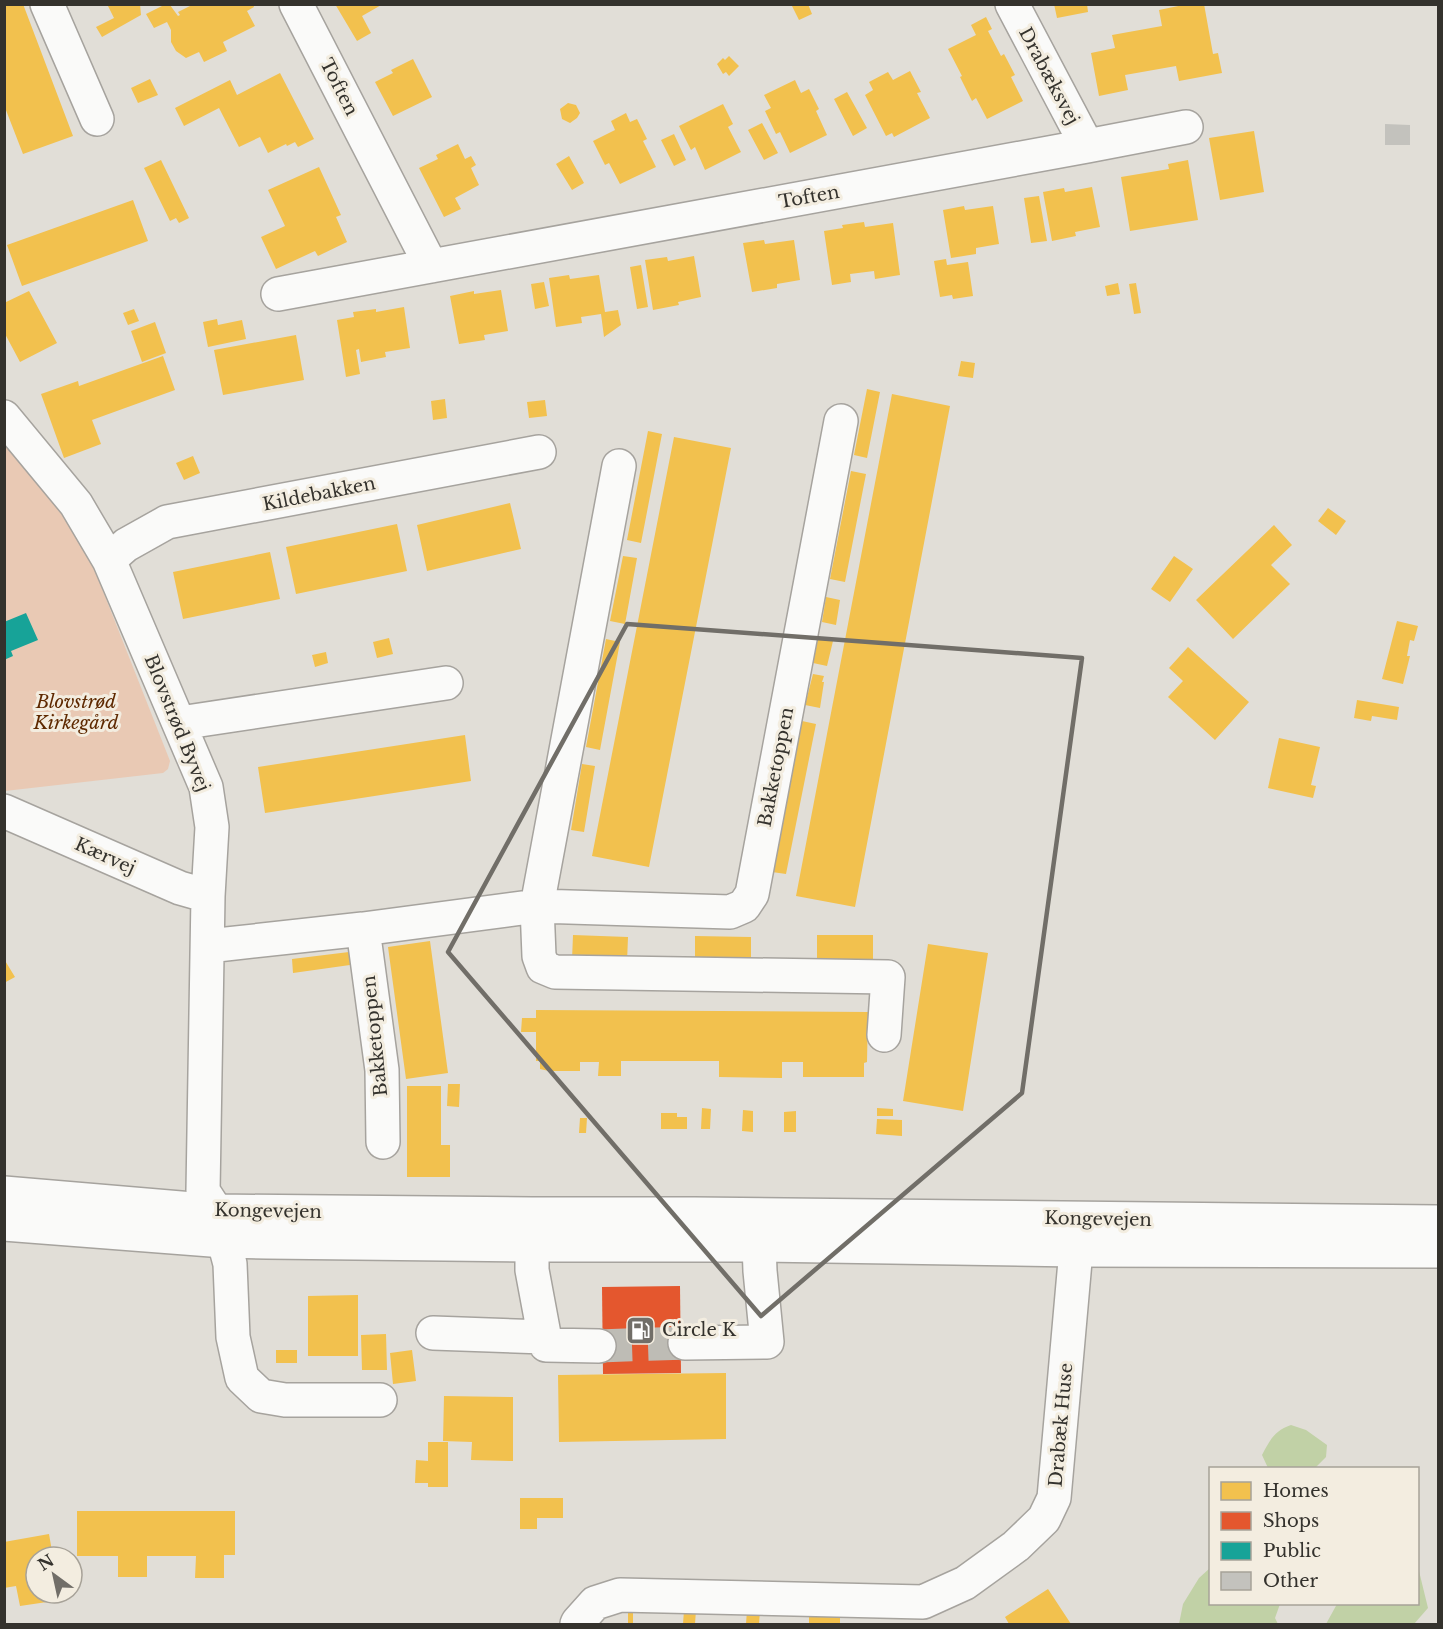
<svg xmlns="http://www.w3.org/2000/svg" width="1443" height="1629" font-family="'Libre Baskerville',serif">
  <rect width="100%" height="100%" fill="#e1ded7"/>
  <path fill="#e9c9b4" d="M4,441l43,47 41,65 82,208 -2,8 -5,4 -158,18z"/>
  <path fill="#c1d1a6" d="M1291,1425l15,5 21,15 -1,12 -11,11h-47l-6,-13c8,-15 12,-24 29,-30z
    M1418,1567l10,41 -14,16h-88l11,-20h81z
    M1210,1568v36h70l-5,14 3,6h-99l4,-20 16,-26z"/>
  <path fill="#f2c14e" d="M4,4h19l50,132 -50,18 -19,-49z
    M107,4h33l1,11 -39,22 -6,-10 18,-9z
    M194,4h59l1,3 -7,4 8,15 -32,16 4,9 -23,11 -5,-10 -13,6 -10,-7 -5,-9v-12l-4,-8 -13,6 -8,-14 18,-9h6l8,11 2,-1 -2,-3z
    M335,4h48l-21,12 9,17 -14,8z
    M791,4h17l4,10 -13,6z
    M1054,4h33l1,8 -31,6z
    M1188,4h16l9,50 5,-1 4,20 -43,8 -3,-15 -51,9 3,15 -29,6 -8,-43 24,-5 -3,-13 50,-9 -3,-16z
    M986,17l6,12 -4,2 13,25 3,-2 11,21 -4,2 12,24 -36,18 -11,-21 -4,3 -12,-24 2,-1 -14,-27 28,-14 -5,-10z
    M729,56l10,10 -10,10 -3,-4 -3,2 -6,-10 6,-6 2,2z
    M413,59l19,38 -39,19 -18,-34 18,-9 -2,-3z
    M910,71l11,21 -4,1 13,25 -36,19 -2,-4 -6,3 -21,-41 8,-5 -4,-8 19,-10 5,8z
    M280,73l34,66 -16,8 -3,-5 -8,4 -1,-2 -18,9 -8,-16 -21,10 -20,-39 -35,18 -9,-18 55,-28 7,15z
    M150,79l8,16 -20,8 -7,-15z
    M795,80l6,13 8,-4 10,20 -3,2 11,24 -37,18 -10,-21 -4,2 -11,-23 6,-3 -7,-13z
    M847,92l20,36 -14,8 -19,-37z
    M568,103l8,2 4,8 -3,5 -7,5 -8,-4 -2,-10z
    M723,104l10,20 -5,3 13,25 -36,18 -10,-23 -4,3 -12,-24z
    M626,113l4,9 7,-3 10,20 -4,2 13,26 -36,17 -11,-21 -4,2 -12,-24 22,-11 -4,-9z
    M762,123l16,30 -14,7 -16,-30z
    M1254,131l10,61 -44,8 -11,-62z
    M674,134l12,26 -12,6 -13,-26z
    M458,144l7,15 6,-3 5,9 -5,3 8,17 -24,13 6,11 -17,8 -25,-49 19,-9 -2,-4z
    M569,156l15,27 -12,7 -16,-26z
    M161,160l28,58 -10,5 -3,-5 -6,3 -26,-53z
    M1188,160l10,60 -68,11 -9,-54 48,-8 -1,-5z
    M319,167l22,48 -5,2 11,25 -29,14 -3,-5 -39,18 -15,-32 24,-11 -17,-36z
    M1092,187l8,40 -25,5 1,4 -24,5 -9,-49 21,-4 1,4z
    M1039,196l8,45 -16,2 -7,-45z
    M133,200l15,41 -126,45 -15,-41z
    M964,206l1,4 28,-4 6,38 -23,4v6l-25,4 -8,-48z
    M864,222l1,5 28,-4 7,52 -25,4 -1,-8 -24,3 1,8 -19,3 -8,-54 19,-3 -1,-3z
    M764,240l1,4 29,-4 6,40 -23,4v4l-25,4 -9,-49z
    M694,256l7,41 -23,5 1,3 -26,5 -8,-50 22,-3 1,4z
    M946,259l1,6 21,-3 5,34 -20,3 -1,-4 -12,2 -6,-36z
    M641,265l7,42 -11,2 -7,-42z
    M569,275l1,4 29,-4 6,37 13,-2 3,15 -17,12 -3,-23 -20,3 1,6 -26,4 -7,-49z
    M544,282l5,24 -14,3 -4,-25z
    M1118,283l2,11 -13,2 -2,-10z
    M1136,283l5,30 -7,1 -5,-30z
    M501,290l7,41 -24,4 1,5 -26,4 -9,-48 24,-5v3z
    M29,291l28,52 -37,19 -16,-30v-29z
    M404,307l6,41 -25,4 1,5 -25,5 -2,-13 -3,1 4,24 -14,3 -9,-57 17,-3 -1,-5 23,-3v3z
    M134,309l5,12 -11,4 -5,-12z
    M217,319l1,6 24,-5 4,19 -38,8 -5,-25z
    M155,322l11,31 -24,9 -11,-31z
    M296,335l8,45 -81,15 -9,-45z
    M163,356l12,34 -83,30 9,24 -37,14 -23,-64 37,-13 1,5z
    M961,361l14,2 -2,15 -15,-2z
    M867,389l13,3 -13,66 -13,-3z
    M892,394l58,12 -95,501 -59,-11z
    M445,399l2,19 -14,2 -2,-19z
    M545,400l2,16 -18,2 -2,-16z
    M648,431l14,3 -21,109 -14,-3z
    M674,437l57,11 -82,419 -57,-11z
    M193,456l7,17 -16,7 -8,-17z
    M851,471l15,3 -21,108 -15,-3z
    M510,503l11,46 -94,22 -10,-46z
    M1328,508l18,13 -10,14 -18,-14z
    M397,524l10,47 -111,23 -10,-47z
    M1274,525l18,20 -21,20 19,19 -57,55 -37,-39z
    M270,552l10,47 -97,20 -10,-47z
    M623,556l14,2 -12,66 -15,-3z
    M1174,556l19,13 -23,33 -19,-13z
    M826,597l14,3 -4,25 -14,-3z
    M1397,621l21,5 -4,15 -4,-1 -3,16h3l-7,28 -21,-5z
    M389,638l4,16 -16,4 -4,-16z
    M818,638l15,3 -6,25 -14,-3z
    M606,639l14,3 -20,108 -14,-3z
    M1188,647l61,55 -34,38 -47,-43 15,-16 -14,-13z
    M326,652l2,11 -13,4 -3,-12z
    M813,674l11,2 -2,6h2l-4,26 -15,-3z
    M1357,700l42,7 -2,13 -25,-4 -1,5 -17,-3z
    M802,721l14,3 -30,150 -14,-2z
    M465,735l6,46 -206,32 -7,-46z
    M1279,738l41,9 -9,38 5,1 -3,12 -45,-10z
    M582,764l13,2 -11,66 -13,-2z
    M573,935l55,2 -1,25 -55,-2z
    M817,935h56v28h-56z
    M695,936l56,1v25h-56z
    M430,941l18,132 -42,6 -18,-132z
    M928,944l60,9 -25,158 -60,-10z
    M349,952l1,13 -57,8 -1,-14z
    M4,959l11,18 -11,6z
    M536,1010l332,2 -1,50 -3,1v14h-61v-15h-21v16l-63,-1v-16h-98v15h-23l1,-14h-19v9h-31l-9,-2v-8h-4v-29h-15l1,-14h14z
    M448,1084h12l-1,23 -12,-1z
    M407,1086h34v59h9v32h-43z
    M702,1108l9,1 -1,20h-9z
    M877,1108l16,1v7h-16z
    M743,1110l10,1v21l-11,-1z
    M796,1111v21h-12v-20z
    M661,1113h16v4h10v12h-26z
    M580,1118h7l-1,15h-7z
    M877,1119l25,1v16l-26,-2z
    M358,1295v61h-50v-60z
    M386,1334l1,36h-25l-1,-35z
    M276,1350h21v13h-21z
    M412,1350l4,31 -23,3 -3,-31z
    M726,1373v66l-167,3 -1,-67z
    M444,1396l69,1v64l-42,-1 1,-18 -29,-1z
    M428,1442h20v45h-20v-4h-13l1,-23 12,1z
    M520,1498h43v20h-26v11h-17z
    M77,1511h158v44h-11v23h-29l1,-22h-49v21h-29v-21h-41z
    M49,1534l4,23h-17v36h10l1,9 -27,4 -4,-20 -12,2v-46z
    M1048,1589l23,35h-62l-4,-7z
    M684,1610h12l-1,14h-12z
    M747,1610l13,1 -1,13h-13z
    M840,1611v13h-31v-12z
    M628,1613h5v11h-5z"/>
  <path fill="#e4572e" d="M680,1286l1,87 -78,1 -1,-87z"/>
  <path fill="#17a398" d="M26,613l12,27 -27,11 2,5 -9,4v-38z"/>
  <path fill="#c3c2bd" d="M1385,124l25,1v20h-25z"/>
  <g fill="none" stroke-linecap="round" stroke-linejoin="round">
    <path stroke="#bebcb5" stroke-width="33" stroke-dasharray="33 16" stroke-linecap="butt" d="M599,1346l86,-3"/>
    <defs>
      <path id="minor" d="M47,4l50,115
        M296,4l135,262
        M1012,4l75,142
        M278,294l809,-148 99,-19
        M4,417l72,87 33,56 97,227 6,40 -4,69 -5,295 13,20 14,53 3,73 9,41 19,18 24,4h95
        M619,466l-82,440 2,50 4,11 12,5 333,5 -4,58
        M109,560l17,-15 41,-23 372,-70
        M180,723l266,-40
        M4,811l176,77 28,8
        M363,929l19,141 1,72
        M208,946l155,-17 174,-23 193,6 14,-6 8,-12 89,-473
        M532,1218v52l14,75 53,1
        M433,1333l111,4
        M685,1343l82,-1 -7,-71 -2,-54
        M577,1624l1,-2 17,-19 25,-8 303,7 42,-19 51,-37 28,-27 10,-21 22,-248 -8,-26"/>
      <path id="major" d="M4,1193l212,18 316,3h162l744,8
        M4,1224l220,17 43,1 265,3h227l317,5 362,1"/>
    </defs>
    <use href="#minor" stroke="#a6a39e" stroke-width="36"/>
    <use href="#major" stroke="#a6a39e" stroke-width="36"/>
    <use href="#minor" stroke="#fafaf9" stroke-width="33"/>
    <use href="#major" stroke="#fafaf9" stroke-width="33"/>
  </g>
  <path fill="none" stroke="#716e68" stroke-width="4.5" stroke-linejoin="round" d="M627,624l455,34 -60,435 -261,223 -313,-364z"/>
  <defs>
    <symbol id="fuel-square" viewBox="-11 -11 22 22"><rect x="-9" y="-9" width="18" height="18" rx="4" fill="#716e68" stroke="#f3ede0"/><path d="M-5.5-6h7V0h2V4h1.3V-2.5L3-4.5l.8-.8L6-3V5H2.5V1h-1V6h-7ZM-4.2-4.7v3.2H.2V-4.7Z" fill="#fff"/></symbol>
  </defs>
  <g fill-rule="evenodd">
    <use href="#fuel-square" x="624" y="1314" width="33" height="33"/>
  </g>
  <g text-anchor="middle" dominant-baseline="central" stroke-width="6" stroke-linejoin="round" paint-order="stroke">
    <g font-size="18" fill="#34322d" stroke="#f3ede0">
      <text transform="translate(1049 76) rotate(62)">Drabæksvej</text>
      <text transform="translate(339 87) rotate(63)">Toften</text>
      <text transform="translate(809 197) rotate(-10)">Toften</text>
      <text transform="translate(319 494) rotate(-11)">Kildebakken</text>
      <text transform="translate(177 723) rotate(68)">Blovstrød Byvej</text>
      <text transform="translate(776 767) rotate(-79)">Bakketoppen</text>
      <text transform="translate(105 856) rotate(24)">Kærvej</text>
      <text transform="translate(375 1036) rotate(-96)">Bakketoppen</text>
      <text transform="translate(268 1211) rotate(1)">Kongevejen</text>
      <text transform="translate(1098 1219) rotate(1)">Kongevejen</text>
      <text transform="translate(1061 1425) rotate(-85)">Drabæk Huse</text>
    </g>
    <g font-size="18" font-style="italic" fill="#5e2900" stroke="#f3ede0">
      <text x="76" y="702">Blovstrød<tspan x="76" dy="21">Kirkegård</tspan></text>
    </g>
    <g font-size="18" fill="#34322d" stroke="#f3ede0" text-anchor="start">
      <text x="662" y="1330">Circle K</text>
    </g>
  </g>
  <rect width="1443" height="1629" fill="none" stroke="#34322d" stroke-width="12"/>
  <rect x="1209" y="1467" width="210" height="138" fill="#f3ede0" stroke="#a7a298" stroke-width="1.5"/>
  <rect x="1221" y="1482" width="30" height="18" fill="#f2c14e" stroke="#a7a298" stroke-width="1.5"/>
  <text x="1263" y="1497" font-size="18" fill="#34322d">Homes</text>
  <rect x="1221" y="1512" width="30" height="18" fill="#e4572e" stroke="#a7a298" stroke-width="1.5"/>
  <text x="1263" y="1527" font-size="18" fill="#34322d">Shops</text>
  <rect x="1221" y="1542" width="30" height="18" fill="#17a398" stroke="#a7a298" stroke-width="1.5"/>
  <text x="1263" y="1557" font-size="18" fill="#34322d">Public</text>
  <rect x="1221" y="1572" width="30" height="18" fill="#c3c2bd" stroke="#a7a298" stroke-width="1.5"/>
  <text x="1263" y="1587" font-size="18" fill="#34322d">Other</text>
  <g transform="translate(54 1575) rotate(327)"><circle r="28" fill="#f3ede0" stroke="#a7a298" stroke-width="1.5"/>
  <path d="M0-4.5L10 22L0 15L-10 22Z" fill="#716e68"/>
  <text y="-9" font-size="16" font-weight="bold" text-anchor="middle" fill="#34322d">N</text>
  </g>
</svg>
